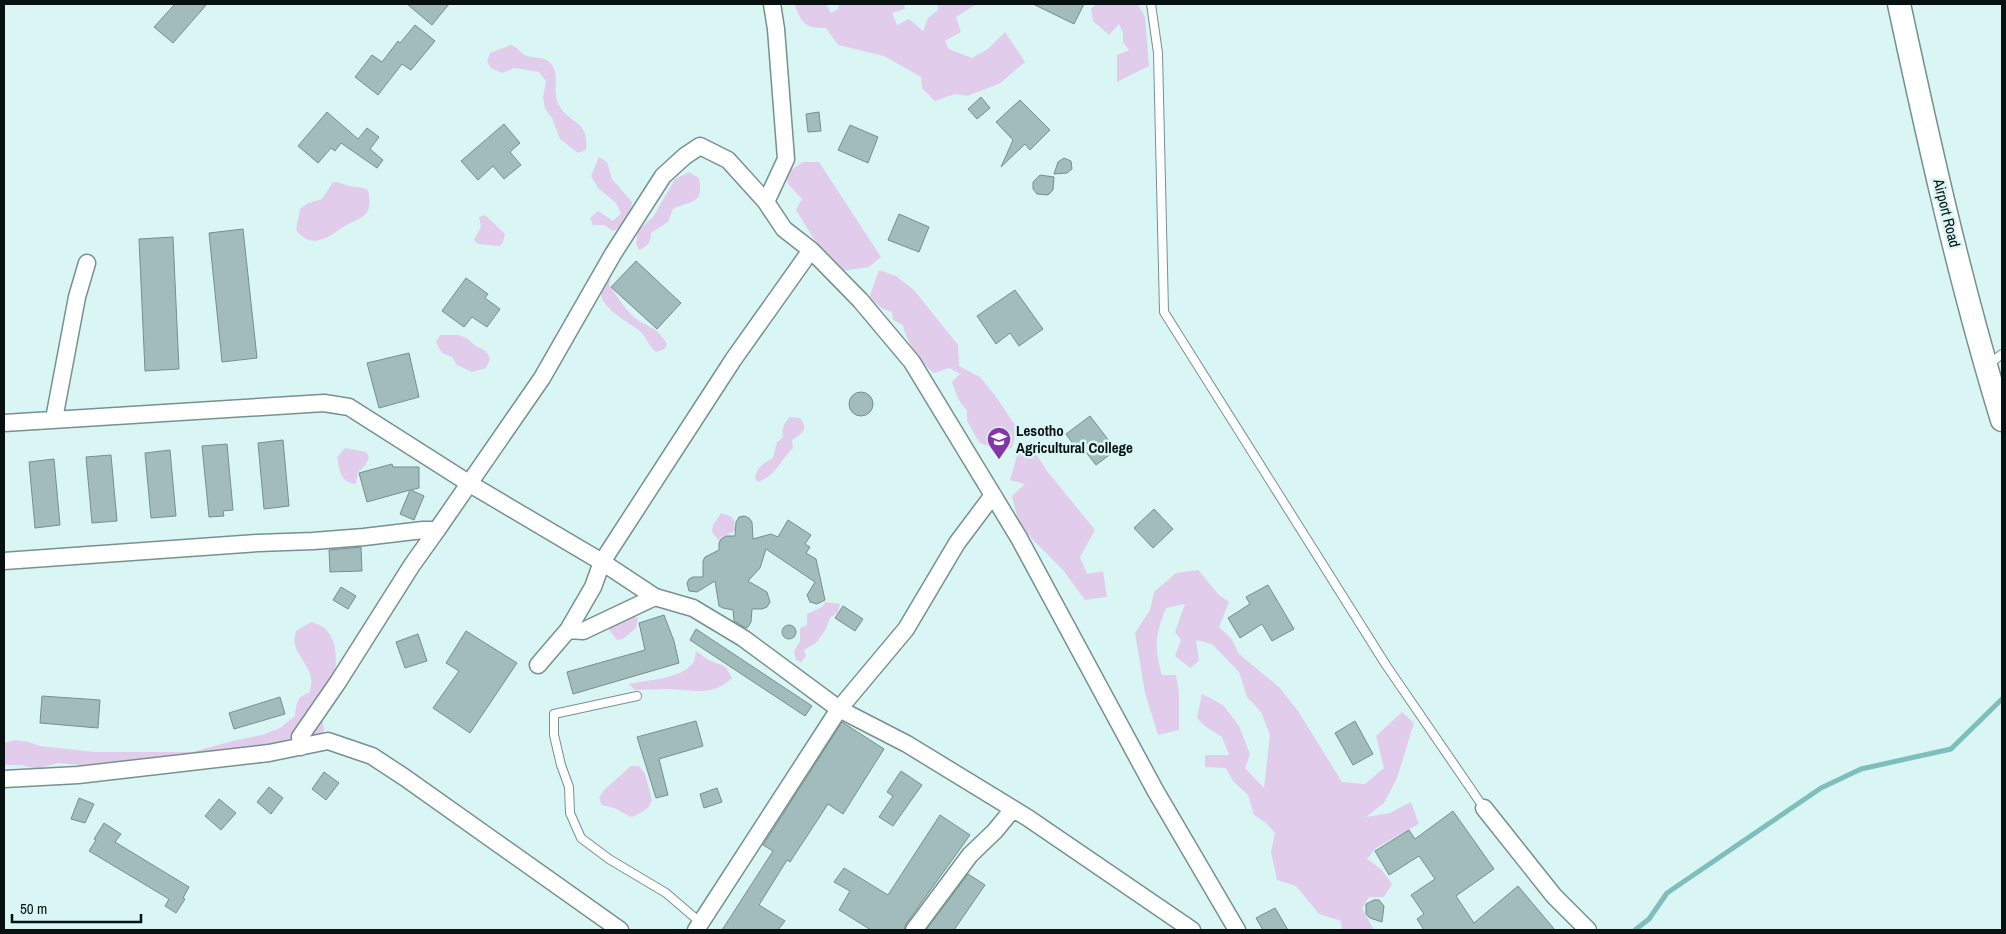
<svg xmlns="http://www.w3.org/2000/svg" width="2006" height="934" font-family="'Archivo Narrow',sans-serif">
  <rect width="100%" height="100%" fill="#d9f6f5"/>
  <path fill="#e1cdeb" d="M794,4h32l5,9 7,-4 1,-5h65l1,5 -13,4 5,12 12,-6 14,12 5,-13 10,-8 -1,-6h38v1l-19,12 5,15 -16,9 4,8 23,9 16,-9 17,-17 20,30 -26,22 -32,12 -12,-2 -20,7 -13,-13 -1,-11 -37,-21 -46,-11 -12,-17c-23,0 -23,-4 -32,-24z
    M1096,4l19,1 23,-1 7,13 4,49 -32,16v-27l12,-5 -6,-8v-9l-4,-9 -10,11 -16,-14 -2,-12z
    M511,45c7,2 10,9 16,11 8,3 18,-1 25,9 8,10 0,26 6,38 9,21 32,16 28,47l-8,3 -18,-14 -8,-21 -7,-9 -2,-12 3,-16 -7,-9 -25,-4 -12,5 -11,-5 -4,-7 3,-8z
    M599,157l8,5 5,17 20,23c-2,13 -5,24 -19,29l-9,-6h-11l-3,-7 8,-7 15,10 8,-8 -5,-10 -18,-15 -7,-12z
    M803,162h16l62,95 -12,10 -46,7 -1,-22 -26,-42 6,-11 -14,-15 -2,-11z
    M689,172l10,6c5,27 -7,22 -26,31l-5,13 -17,11c0,9 -3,13 -12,17l-3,-6 2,-14 15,-13 22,-38z
    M333,182c8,0 10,3 17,4 8,2 11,0 18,4 6,27 -6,26 -25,37 -16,11 -31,23 -47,3l4,-21 8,-6 14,-4z
    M485,215l20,19 -2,8 -3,4 -22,-2 -4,-4 7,-13 -2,-10z
    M879,270l17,6 18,14 44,55 1,21 21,11 17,21 20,30 -5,20 -16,2 -17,-8 -12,-21v-10l-9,-12 -6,-17 8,-8 -11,-6 -15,5c-13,-10 -28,-31 -31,-48l-10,-5 -1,-8 -9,-3 -14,-11z
    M611,279l-2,6c8,11 15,23 25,32 14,12 20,6 33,27l-2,5 -9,3c-8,-6 -10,-16 -17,-22 -14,-10 -57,-32 -28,-51z
    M440,335h19l9,4 6,6 12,6 4,8 -4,9 -14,4 -15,-7 -5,-8 -10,-4 -6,-11z
    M790,417l10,1c9,11 2,16 -8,22l1,8c-13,13 -16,26 -34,34l-4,-2c1,-13 8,-16 18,-22l4,-16 6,-5c-2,-8 1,-14 7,-20z
    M1030,445l17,26 48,59 -15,27 7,17 16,-3 4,26 -22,3 -22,-30 -31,-31 -14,-18 -6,-25 13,-12 -15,-4 8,-28z
    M345,448l21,4 3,5 -4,9 -7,6 -2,12c-16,-2 -16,-13 -19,-27z
    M721,513l9,3 4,4 1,11 -15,7 -1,3 -7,-9 1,-7z
    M1198,570l21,25 10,7 -10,25 12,11 8,16 40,33 19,24 44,71 23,2 19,-16 -8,-32 26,-24 12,11 -17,55 -13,25 -18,14 24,-4 21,-11 8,22 -43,24 -9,11 14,10 11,15 -8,13h-15l-7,11 12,22h-32l-1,-9 -22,-7 -23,-28 -19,-6 -6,-28 4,-19 -9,-10 -12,-8 -6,-20 -15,-14 -7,-13 -21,-1v-12h24l-7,-18 -16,-10 -9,-9 5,-24 21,11 16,21 11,28 -5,14 19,20 6,-53 -9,-23 -14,-15 -8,-25 -27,-28 -16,-4 3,21 -9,7 -15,-12 6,-16 -6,-8 10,-28 -19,4c-11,27 -12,39 -4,67h14l3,17v38l-21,5 -13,-42 -10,-60 15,-23 4,-18 22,-19z
    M825,602l15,2 -2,8 -8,6 -4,11 -10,14 -12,7 2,6 -5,6 -5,-2 -2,-9 6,-10v-13l7,-3v-11l15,-7z
    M630,616l8,2 -2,10 -13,11 -6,1 -11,-14z
    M311,622c27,6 27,34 23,57 -3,12 -12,25 -12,37 0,5 2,10 2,15l-7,8 -215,28 -45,-4 -19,6 -18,-4h-16v-22l11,-3 13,2 12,4 55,6h97l45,-12 25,-5 18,-7 15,-12c1,-12 2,-20 14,-23 11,-27 -22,-37 -13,-62z
    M696,651c5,3 10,8 15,10 14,6 13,2 21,17 -20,19 -38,12 -62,11 -12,0 -24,1 -35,1l-6,-6c19,-4 52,-5 64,-21 2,-3 2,-8 3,-12z
    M631,766h8l6,8 7,26 -4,8 -11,7 -6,2 -17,-9 -12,-3 -3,-7 5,-8z"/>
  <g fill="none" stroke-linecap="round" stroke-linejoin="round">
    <path stroke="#7ebebd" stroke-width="5" d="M1635,930l14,-11 18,-26 154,-105 40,-19 90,-20 51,-50"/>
  </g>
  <path fill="#a1bcbb" stroke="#758f8e" d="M175,4h32l-34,39 -19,-16z
    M407,4h42l-17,21z
    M1033,4h51l-10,20z
    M415,25l20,16 -24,29 -9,-6 -24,31 -23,-18 17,-22 10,7 16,-21 2,2z
    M981,97l9,11 -13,11 -9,-10z
    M1020,100l30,30 -20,20 -5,-6 -24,23 12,-27 -17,-18z
    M327,112l31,27 9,-11 12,9 -9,12 13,11 -6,8 -36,-25 -6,8 -4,-3 -13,15 -20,-17z
    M819,112l2,19 -13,1 -2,-18z
    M504,124l16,19 -10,9 11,13 -17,14 -11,-13 -15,14 -17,-19z
    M850,125l28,12 -10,26 -30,-13z
    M1064,158l7,3 1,8 -5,4 -13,1 4,-12z
    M1040,175l14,2 -1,13 -5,5 -11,-1 -4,-5v-7z
    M899,214l30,13 -10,25 -31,-12z
    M243,229l14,129 -35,4 -13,-129z
    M173,237l6,132 -34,2 -6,-132z
    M636,261l45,42 -24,26 -46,-42z
    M466,278l22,16 -3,4 15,11 -13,18 -15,-10 -8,10 -22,-16z
    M1015,290l28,39 -24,17 -9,-13 -14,11 -19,-28z
    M409,353l10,44 -40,11 -12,-45z
    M849 404a12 12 0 1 1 24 0a12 12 0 1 1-24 0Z
    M1090,416l26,34 -20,15 -15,-19 -5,2 -10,-14z
    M283,440l6,66 -25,3 -6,-66z
    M227,444l6,66 -10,1 1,5 -15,1 -7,-71z
    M170,450l6,66 -25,2 -6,-65z
    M111,455l6,66 -25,2 -6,-66z
    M54,459l6,66 -25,3 -6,-66z
    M392,464l1,3h26v21l-8,2 13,6 -10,24 -14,-6 10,-24 -43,12 -8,-29z
    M1154,509l19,20 -20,19 -19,-20z
    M744,516l5,2 3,4 1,17 18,-5 7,3 10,-17 23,15 -6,9 5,3 -4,6 10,6 9,41 -8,4 -7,-2 -3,-7 8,-13 -49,-33 -6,19 -12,13 19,11 3,10 -3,5 -5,2h-10l-1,13 -3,5 -2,1 -12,-7 -1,-11 -10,-2 -4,-2 -4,-25 -18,11 -8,-1 -2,-8 2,-4 4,-2h10v-16l2,-4 14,-7v-7l2,-4 5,-3h9l1,-14 3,-5z
    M361,547l1,24 -32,1 -1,-22z
    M1268,585l26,44 -22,12 -10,-17 -22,14 -12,-20 22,-14 -4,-7z
    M341,587l15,9 -8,13 -15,-9z
    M843,606l20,13 -8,12 -20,-13z
    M664,615l10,26 5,22 -106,31 -6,-22 78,-22 -6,-27z
    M782 632a7 7 0 1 1 14 0a7 7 0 1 1-14 0Z
    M696,629l116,77 -7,10 -115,-76z
    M466,631l51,32 -47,70 -37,-25 26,-37 -13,-8z
    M418,634l9,27 -22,7 -9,-26z
    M42,696l58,4 -2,28 -58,-5z
    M280,697l5,17 -51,15 -5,-16z
    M696,721l7,25 -44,13 9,36 -12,3 -19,-61z
    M1355,721l18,33 -20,11 -18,-32z
    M842,722l42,27 -41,65 -15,-10 -38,58 -3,-2 -28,45 26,16 -7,9h-56l51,-79 -10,-6z
    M901,771l21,14 -29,41 -14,-9 14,-21 -6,-4z
    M324,772l15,11 -13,17 -14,-11z
    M269,787l14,11 -12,16 -14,-12z
    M717,788l5,14 -18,6 -4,-14z
    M79,798l15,6 -9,19 -14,-4z
    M219,799l17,14 -15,17 -16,-14z
    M1453,811l41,58 -38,27 18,27 44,-37 37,44h-131l-7,-11 7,-5 -13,-19 24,-16 -16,-23 -30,19 -14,-24 34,-21 6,9z
    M940,815l30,20 -64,89 -2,6h-33l-32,-20 11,-19 -16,-9 10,-14 44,27z
    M104,823l17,11 -6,8 74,45 -6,11 2,1 -9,14 -11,-7 4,-7 -80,-48 7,-11 -2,-1z
    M968,874l17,11 -31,45h-28z
    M1374,900h5l5,6 -2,16 -12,-4 -4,-4v-10z
    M1275,908l13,22h-25l-7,-12z"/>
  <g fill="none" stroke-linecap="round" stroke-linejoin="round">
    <defs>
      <path id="service" d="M1151,4l7,49 6,259 222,353 98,143
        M1988,365l14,-11
        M637,696l-83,18v21l7,30 8,22 1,26 11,25 28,21 57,34 35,30"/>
      <path id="minor" d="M766,202l20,-43 -10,-130 -4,-25
        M54,419l23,-122 10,-34
        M4,423l320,-20 25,4 121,77 132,78 53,35 38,11 50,30 96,71 68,35 121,74 164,112
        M4,561l254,-18 55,-2 51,-4 59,-7h14l105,-152 71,-124 50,-78 22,-20 15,-10 28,14 38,42 18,27 27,21 49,50 52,62 107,176 136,252 82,140
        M568,630l25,-43 9,-25 131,-202 78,-110
        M538,665l30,-35 15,1 72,-34
        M301,747l-1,-10 38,-55 74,-117 25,-35
        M4,779l74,-4 191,-22 59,-12 44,15 32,21 216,153
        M1484,808l70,88 34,34
        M696,930l143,-221 67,-80 51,-86 36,-48
        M914,930l56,-75 25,-24 18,-22"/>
      <path id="secondary" d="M1899,4c30,139 61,279 103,416"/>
    </defs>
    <use href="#service" stroke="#779190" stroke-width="10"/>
    <use href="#minor" stroke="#779190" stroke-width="19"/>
    <use href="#secondary" stroke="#779190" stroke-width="25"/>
    <use href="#service" stroke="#fff" stroke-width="8"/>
    <use href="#minor" stroke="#fff" stroke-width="16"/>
    <use href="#secondary" stroke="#fff" stroke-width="22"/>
  </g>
  <defs>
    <symbol id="university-pin" viewBox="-11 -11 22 30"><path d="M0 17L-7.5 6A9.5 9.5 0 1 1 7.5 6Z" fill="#8536a6" stroke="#d9f6f5"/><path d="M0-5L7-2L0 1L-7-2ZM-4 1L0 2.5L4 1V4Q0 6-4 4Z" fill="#fff"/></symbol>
  </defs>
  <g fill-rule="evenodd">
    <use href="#university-pin" x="985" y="425" width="28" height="38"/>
  </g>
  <g text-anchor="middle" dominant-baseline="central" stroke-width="5" stroke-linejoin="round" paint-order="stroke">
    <g font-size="15" fill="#071110" stroke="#d9f6f5">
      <text transform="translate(1947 213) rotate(76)">Airport Road</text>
    </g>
    <g font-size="15" font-weight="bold" fill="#071110" stroke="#d9f6f5" text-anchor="start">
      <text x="1016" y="430">Lesotho<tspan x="1016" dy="17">Agricultural College</tspan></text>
    </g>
  </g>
  <rect width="2006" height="934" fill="none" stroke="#071110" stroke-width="10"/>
  <path d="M12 914v8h129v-8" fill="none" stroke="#071110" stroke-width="2.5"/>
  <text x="20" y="914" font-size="15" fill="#071110" stroke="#d9f6f5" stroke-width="4" paint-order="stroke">50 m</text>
</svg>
